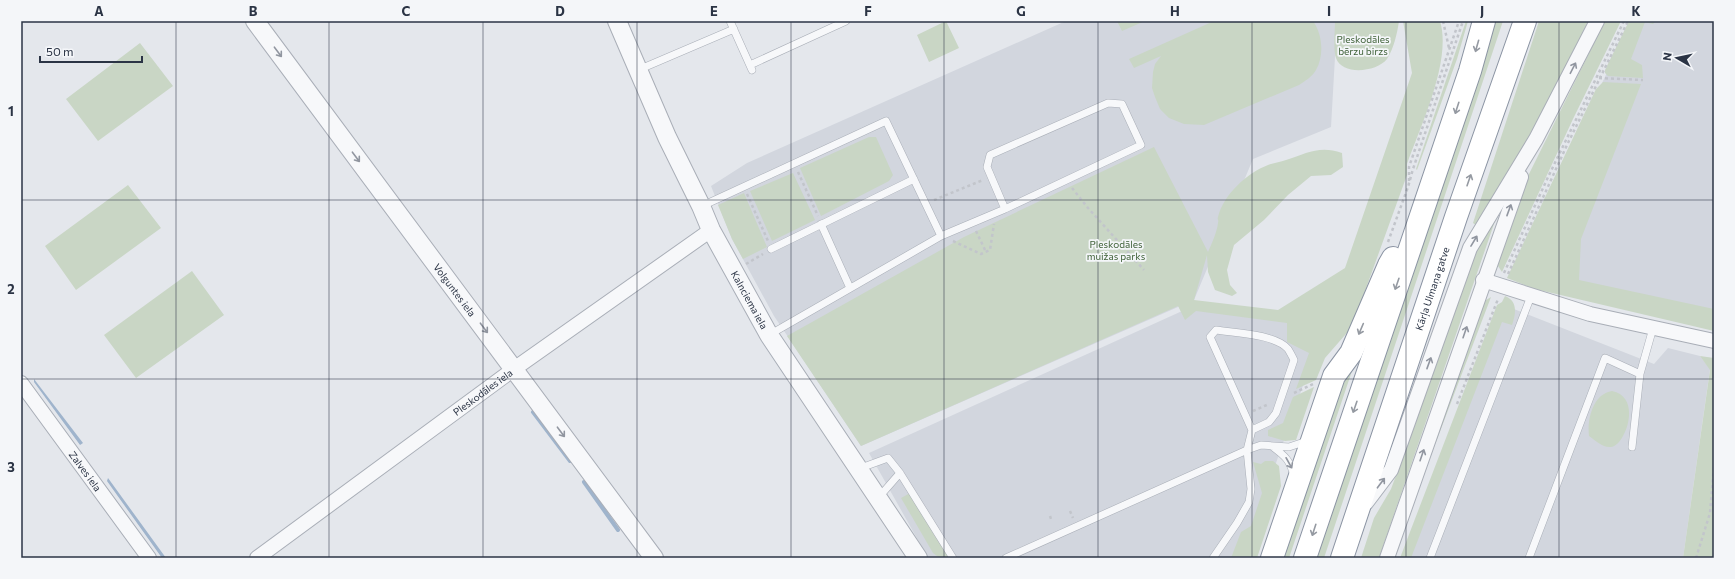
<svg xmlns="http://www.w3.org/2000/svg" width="1735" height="579" font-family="Commissioner,sans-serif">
  <rect width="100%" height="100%" fill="#e4e7ec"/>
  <path fill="#d2d6de" d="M1066,21h269v36l-4,70 -78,32 -59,141 -333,146 -87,-130 -42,-77 -21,-53 36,-23z
    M1631,21h83v306l-201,-53z
    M1506,306l148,58 14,-16 32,8 10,13 -27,189h-280z
    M1191,307l103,12 22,29 -73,210h-315l-59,-105z"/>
  <path fill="#c9d6c5" d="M946,21l13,27 -30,14 -12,-27z
    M1117,21h28l-23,10z
    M1214,21h99c10,14 11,35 3,49 -4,7 -11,11 -17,15l-95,40 -20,-1 -15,-6 -9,-9 -5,-12 -3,-9 1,-16 2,-8 6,-8 -27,12 -5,-9z
    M1335,21h64c-2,13 -5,27 -12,38 -10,13 -45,17 -51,-1 -3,-8 -1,-28 -1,-37z
    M1403,21h37c12,39 -19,104 -33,143v11l-55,152 -27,31 -9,22 -20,9 13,-36 -22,-11v-19l-91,-12 -11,9 -7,-14 -317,140 -74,-110 177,-99 190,-90 54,105c4,-9 9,-20 10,-29 1,-5 -1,-2 0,-6 6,-23 29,-44 50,-52 6,-2 12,-3 18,-5 21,-7 34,-15 56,-7l1,14 -12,8 -20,1 -23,19 -24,25 -30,25 -7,25 3,15 7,8 -5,3 -17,-6 -7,-18 -1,-17 -13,45 84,10 67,-42 67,-195z
    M1466,21h2l-11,38 -40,111 -1,-1z
    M1495,21h8l-179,537h-8z
    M1539,21h49l-39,81 -72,124 -4,-3z
    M1605,21h16l-48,98 -71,153 -4,-6 -2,-12 32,-78z
    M1629,21h27l-3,3 -8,-2 -14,37 11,6 1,13 -35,-2 -3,-3v-3z
    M140,43l33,43 -75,55 -32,-42z
    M1603,82l38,2 -60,155 -2,41 135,29v22l-179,-42 -28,-11 89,-189z
    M869,137h7l17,38 -4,6 -68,35 -21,-48z
    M793,173l22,47 -43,21 -22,-50z
    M128,185l33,43 -85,62 -31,-44z
    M744,193l23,54 -24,12 -11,-20 -14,-34z
    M1493,220l2,1 -116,337h-18l13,-40 17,-29 6,-16 77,-222z
    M192,271l32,44 -88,63 -32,-43z
    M1505,296c13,5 11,18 7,29l-10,-3 -91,236h-11l97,-253 5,-3z
    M1491,297l-99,261 89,-255z
    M1700,356l14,2v200h-31l27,-188z
    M1352,371l-63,187h-11l43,-125 24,-53z
    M1314,387l-18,53 -11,1 -17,-5v-6l15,-7 10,-26z
    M1612,391c31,6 13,55 -1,56 -8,1 -15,-6 -22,-11 -2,-17 4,-42 23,-45z
    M1265,461h8l6,5 2,20 -24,72h-26l10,-26 10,-6 11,-33 -9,-31 8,2z
    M912,492l40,64c-7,4 -13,2 -19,-3l-32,-55z"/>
  <path fill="#9fb4cc" d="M34,379l49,64 -3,2 -46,-63z
    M108,478l58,80h-4l-55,-77z"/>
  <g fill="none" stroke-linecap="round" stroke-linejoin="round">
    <path stroke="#9fb4cc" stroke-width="4" d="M533,412l37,49
      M584,482l34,48"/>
    <defs>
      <path id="service" d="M730,21l22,49
        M750,65l96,-44
        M638,70l96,-41
        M702,206l184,-85 55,115
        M821,224l29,64
        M771,249l143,-70
        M769,335l172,-99 64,-27 136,-64 -19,-41 -14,-1 -118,52 -3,12 18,42
        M1273,447c12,9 17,13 21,29
        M1632,447l8,-73
        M858,469l30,-11 12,15 53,85
        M879,497l21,-24
        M1006,558l241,-108 14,-5 28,2 18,-6
        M1213,558l24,-35 12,-21 2,-13 -4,-39 5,-20 -42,-93 6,-7c19,3 59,4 72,19 2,3 4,7 6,11l-18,53 -7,9 -17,8
        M1430,558l101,-262
        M1529,558l76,-200 35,16 13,-46"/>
      <g id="minor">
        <path d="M1483,280l107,34 124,27"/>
        <path id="s1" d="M21,383l128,175"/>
        <path d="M1366,503l25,-33 79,-222 66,-109 61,-118"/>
        <path id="s2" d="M257,558l257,-189 197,-139"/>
        <path d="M1387,558l134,-381"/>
      </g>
      <g id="tertiary">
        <path id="s3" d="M255,21l399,537"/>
        <path id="s4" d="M617,21l50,116 34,69 10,24 58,105 149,223"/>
      </g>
      <g id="trunk">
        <path d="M1272,558l62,-182 17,-23 38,-88 4,-7"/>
        <path d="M1305,558l165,-487 14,-50"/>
        <path id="s5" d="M1342,558l114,-341 69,-196"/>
      </g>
    </defs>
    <use href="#service" stroke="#a9aeb7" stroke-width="8"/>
    <use href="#minor" stroke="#a9aeb7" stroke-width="16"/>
    <use href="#tertiary" stroke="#a9aeb7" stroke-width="20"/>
    <use href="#trunk" stroke="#8b94a3" stroke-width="24"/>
    <path stroke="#c2c5cb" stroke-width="2.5" stroke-dasharray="3 3" stroke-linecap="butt" d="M1443,21l6,27
      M1599,78l44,2
      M798,172l20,44
      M1409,181v-14l50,-146
      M1072,188l16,20 56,62
      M747,194l21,47
      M934,200l49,-20
      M976,231l10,21
      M953,241l28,13 9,-4 4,-26
      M1388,242l20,-55 5,-18 50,-148
      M746,264l17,-10
      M1504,273l45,-98 75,-154
      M1508,274l59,-129 61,-124
      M1294,393l19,-9
      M1457,404l41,-105
      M1253,411l16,-7
      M1070,511l3,7
      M1050,516l1,3
      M1696,558l14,-45 4,-47"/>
    <use href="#service" stroke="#f7f8fa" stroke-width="7"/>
    <use href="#minor" stroke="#f7f8fa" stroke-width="14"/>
    <use href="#tertiary" stroke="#f7f8fa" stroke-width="18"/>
    <use href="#trunk" stroke="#fff" stroke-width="22"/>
  </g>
  <defs><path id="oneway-shaft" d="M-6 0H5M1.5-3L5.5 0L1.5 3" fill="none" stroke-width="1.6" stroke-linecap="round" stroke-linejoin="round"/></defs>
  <g stroke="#959aa2">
    <use href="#oneway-shaft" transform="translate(1477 46) rotate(106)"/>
    <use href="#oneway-shaft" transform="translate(1457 108) rotate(108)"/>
    <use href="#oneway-shaft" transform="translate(1469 180) rotate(-71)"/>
    <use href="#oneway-shaft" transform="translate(1397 284) rotate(109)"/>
    <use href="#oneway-shaft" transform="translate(1361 329) rotate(113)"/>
    <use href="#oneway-shaft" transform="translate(1355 407) rotate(109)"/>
    <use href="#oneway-shaft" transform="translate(1314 530) rotate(108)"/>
  </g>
  <g stroke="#9196a0">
    <use href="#oneway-shaft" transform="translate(278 52) rotate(53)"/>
    <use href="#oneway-shaft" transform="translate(1573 68) rotate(-63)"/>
    <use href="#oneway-shaft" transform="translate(356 157) rotate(53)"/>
    <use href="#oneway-shaft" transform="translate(1509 210) rotate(-70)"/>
    <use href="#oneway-shaft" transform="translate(1474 241) rotate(-59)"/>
    <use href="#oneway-shaft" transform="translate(484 328) rotate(53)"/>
    <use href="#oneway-shaft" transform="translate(1465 332) rotate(-71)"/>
    <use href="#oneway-shaft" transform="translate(1429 363) rotate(-70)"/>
    <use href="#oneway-shaft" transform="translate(561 432) rotate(53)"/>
    <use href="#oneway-shaft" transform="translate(1422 455) rotate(-71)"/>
    <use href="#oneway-shaft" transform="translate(1289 463) rotate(61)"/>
    <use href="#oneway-shaft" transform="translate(1381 483) rotate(-53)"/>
  </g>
  <path fill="none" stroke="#2b3445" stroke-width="1" stroke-opacity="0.55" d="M176,21v537M329,21v537M483,21v537M637,21v537M791,21v537M944,21v537M1098,21v537M1252,21v537M1406,21v537M1559,21v537M21,200h1693M21,379h1693"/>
  <g text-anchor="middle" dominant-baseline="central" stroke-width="3.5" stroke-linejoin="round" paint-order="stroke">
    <g font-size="10" fill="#3f6138" stroke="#f4f6f9">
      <text x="1363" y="39">Pleskodāles<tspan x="1363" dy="12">bērzu birzs</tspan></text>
      <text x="1116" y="244">Pleskodāles<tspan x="1116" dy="12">muižas parks</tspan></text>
    </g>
    <g font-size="10" fill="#2b3445" stroke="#f4f6f9">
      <text stroke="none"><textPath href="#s3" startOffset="335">Volguntes iela</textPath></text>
      <text stroke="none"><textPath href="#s5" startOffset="284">Kārļa Ulmaņa gatve</textPath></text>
      <text stroke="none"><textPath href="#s4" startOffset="309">Kalnciema iela</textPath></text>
      <text stroke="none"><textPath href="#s2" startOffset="280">Pleskodāles iela</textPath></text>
      <text stroke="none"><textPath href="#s1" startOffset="109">Zalves iela</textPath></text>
    </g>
  </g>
  <rect width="1735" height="579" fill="none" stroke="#f4f6f9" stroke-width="44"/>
  <g transform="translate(1677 58) rotate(279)" stroke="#f4f6f9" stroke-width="3" paint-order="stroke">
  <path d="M0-3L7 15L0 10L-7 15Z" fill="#2b3445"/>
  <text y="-6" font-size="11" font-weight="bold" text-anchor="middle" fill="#2b3445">N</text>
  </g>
  <path d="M40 56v6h102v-6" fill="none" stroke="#2b3445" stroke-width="2"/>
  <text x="46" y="56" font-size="12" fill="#2b3445" stroke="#f4f6f9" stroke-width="3" paint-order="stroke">50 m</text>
  <rect x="22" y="22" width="1691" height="535" fill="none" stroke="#2b3445" stroke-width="1.5"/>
  <g font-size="13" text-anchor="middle" font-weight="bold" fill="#2b3445">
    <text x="99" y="16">A</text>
    <text x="253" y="16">B</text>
    <text x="406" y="16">C</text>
    <text x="560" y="16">D</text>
    <text x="714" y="16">E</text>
    <text x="868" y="16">F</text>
    <text x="1021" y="16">G</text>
    <text x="1175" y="16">H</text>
    <text x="1329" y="16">I</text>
    <text x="1482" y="16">J</text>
    <text x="1636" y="16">K</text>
    <text x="11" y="116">1</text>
    <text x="11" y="294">2</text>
    <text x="11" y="472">3</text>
  </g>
</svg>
